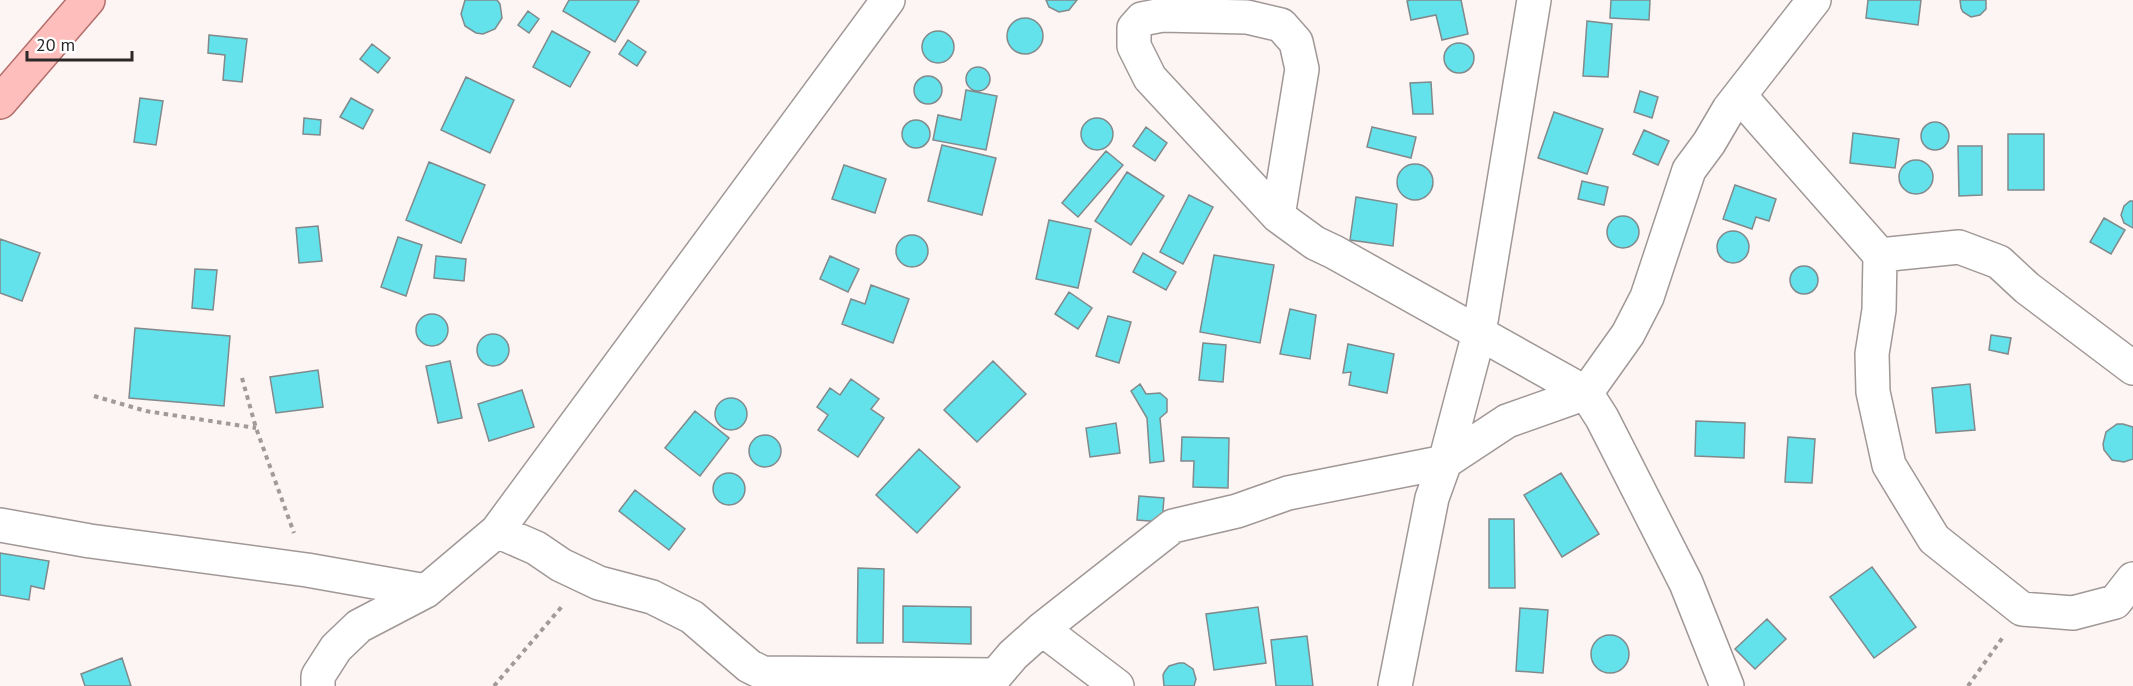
<svg xmlns="http://www.w3.org/2000/svg" width="2133" height="686" font-family="'PT Sans',sans-serif">
  <rect width="100%" height="100%" fill="#fdf4f4"/>
  <path fill="#63e2ec" stroke="#81898a" stroke-width="1.5" d="M497,0l3,4 2,14 -7,11 -12,5 -7,-1 -11,-7 -4,-12 4,-14z
    M569,0h68l2,1 -24,41 -52,-31z
    M1046,0h31l-8,10 -10,2 -10,-5z
    M1410,0h51l7,34 -26,6 -6,-25 -25,5 -4,-19z
    M1611,0h39l-1,20 -39,-2z
    M1868,0h53l-3,25 -52,-7z
    M1960,0h26v9l-6,6 -9,2 -8,-5 -2,-4z
    M528,11l11,8 -10,14 -11,-8z
    M1007 36a18 18 0 1 1 36 0a18 18 0 1 1-36 0Z
    M1587,21l25,3 -4,53 -25,-1z
    M922 47a16 16 0 1 1 32 0a16 16 0 1 1-32 0Z
    M552,31l38,21 -20,35 -37,-20z
    M209,35l38,4 -5,43 -19,-2 2,-25 -17,-2z
    M628,40l18,12 -9,14 -18,-12z
    M1444 58a15 15 0 1 1 30 0a15 15 0 1 1-30 0Z
    M372,44l18,14 -12,15 -18,-14z
    M966 79a12 12 0 1 1 24 0a12 12 0 1 1-24 0Z
    M914 90a14 14 0 1 1 28 0a14 14 0 1 1-28 0Z
    M466,77l48,23 -24,53 -49,-23z
    M1431,82l2,32h-20l-3,-31z
    M966,90l31,6 -11,54 -53,-10 5,-25 23,5z
    M1640,91l18,6 -6,21 -18,-6z
    M140,98l23,3 -7,44 -22,-3z
    M351,98l22,12 -10,19 -23,-12z
    M1554,112l49,17 -16,45 -49,-16z
    M1081 134a16 16 0 1 1 32 0a16 16 0 1 1-32 0Z
    M304,118l17,2 -1,15 -17,-1z
    M902 134a14 14 0 1 1 28 0a14 14 0 1 1-28 0Z
    M1921 136a14 14 0 1 1 28 0a14 14 0 1 1-28 0Z
    M1146,127l21,16 -12,18 -22,-15z
    M1372,127l44,10 -5,21 -44,-11z
    M1644,130l25,11 -11,24 -25,-11z
    M1853,133l46,6 -4,29 -45,-5z
    M2008,134h36v56h-36z
    M942,145l54,13 -14,57 -54,-14z
    M1958,146h24v49l-23,1z
    M1106,151l17,14 -45,52 -16,-14z
    M1899 177a17 17 0 1 1 34 0a17 17 0 1 1-34 0Z
    M429,162l56,23 -24,58 -55,-23z
    M1397 182a18 18 0 1 1 36 0a18 18 0 1 1-36 0Z
    M844,165l42,14 -11,34 -43,-14z
    M1127,172l37,24 -33,49 -36,-24z
    M1582,181l26,6 -4,18 -26,-6z
    M1735,185l41,14 -7,22 -13,-4 -4,12 -29,-10z
    M1189,195l24,12 -30,57 -23,-12z
    M1356,197l41,7 -4,42 -43,-6z
    M2130,201h3v27l-9,-5 -3,-8 3,-9z
    M1607 232a16 16 0 1 1 32 0a16 16 0 1 1-32 0Z
    M2104,218l21,12 -14,24 -21,-12z
    M1049,220l42,9 -13,59 -42,-9z
    M318,226l4,35 -23,2 -3,-35z
    M1717 247a16 16 0 1 1 32 0a16 16 0 1 1-32 0Z
    M896 251a16 16 0 1 1 32 0a16 16 0 1 1-32 0Z
    M398,237l24,8 -16,51 -25,-9z
    M0,239l40,14 -18,48 -22,-8z
    M1143,253l33,19 -10,18 -33,-18z
    M1214,255l60,10 -14,78 -60,-11z
    M436,256l30,3 -2,22 -30,-3z
    M830,256l29,13 -11,23 -28,-13z
    M1790 280a14 14 0 1 1 28 0a14 14 0 1 1-28 0Z
    M195,269l22,1 -4,40 -21,-2z
    M871,285l38,14 -16,44 -51,-19 9,-25 14,5z
    M1069,292l23,16 -14,21 -23,-15z
    M1290,309l26,6 -6,44 -30,-5z
    M416 330a16 16 0 1 1 32 0a16 16 0 1 1-32 0Z
    M1108,316l23,6 -12,41 -23,-7z
    M135,328l95,8 -6,70 -95,-8z
    M477 350a16 16 0 1 1 32 0a16 16 0 1 1-32 0Z
    M1991,335l20,3 -3,16 -19,-4z
    M1203,343l23,2 -3,37 -24,-2z
    M1348,344l46,10 -7,39 -38,-8 2,-13 -8,1z
    M450,361l12,57 -24,5 -12,-57z
    M993,361l33,33 -49,48 -33,-32z
    M318,370l5,37 -47,6 -6,-36z
    M851,379l28,20 -8,10 13,9 -26,39 -40,-27 10,-15 -11,-8 13,-19 10,7z
    M1140,384l6,10 14,-1 7,6v13l-7,6 4,43 -14,2 -3,-45 -16,-27z
    M1970,384l5,46 -39,3 -4,-45z
    M522,390l12,37 -45,14 -11,-37z
    M715 414a16 16 0 1 1 32 0a16 16 0 1 1-32 0Z
    M695,411l34,27 -29,38 -35,-28z
    M1696,421l49,2 -1,35 -49,-2z
    M1116,423l4,30 -30,4 -4,-29z
    M2117,424h6l10,3v32l-9,3 -12,-2 -8,-10 -1,-6 3,-12z
    M749 451a16 16 0 1 1 32 0a16 16 0 1 1-32 0Z
    M1182,437l47,1 -1,50 -35,-1 1,-26h-13z
    M1788,437l27,2 -3,44 -27,-1z
    M919,449l41,38 -43,46 -41,-38z
    M713 489a16 16 0 1 1 32 0a16 16 0 1 1-32 0Z
    M1561,473l38,61 -37,23 -38,-62z
    M635,490l50,39 -16,21 -50,-39z
    M1139,496l25,2 -2,24 -25,-2z
    M1489,519h25l1,69h-26z
    M0,553l49,8 -5,28 -13,-3 -2,14 -29,-5z
    M1872,567l44,60 -42,31 -44,-61z
    M858,568l26,1 -1,74h-26z
    M903,606l68,1v37l-68,-2z
    M1258,607l8,56 -52,7 -8,-56z
    M1520,608l28,2 -5,63 -27,-2z
    M1767,619l19,20 -31,30 -20,-20z
    M1591 654a19 19 0 1 1 38 0a19 19 0 1 1-38 0Z
    M1307,636l6,50h-37l-5,-46z
    M122,658l9,28h-46l-4,-12z
    M1179,663h5l9,6 3,10 -2,7h-30l-1,-11 2,-4 4,-5z"/>
  <g fill="none" stroke-linecap="round" stroke-linejoin="round">
    <defs>
      <path id="minor" d="M1740,96l140,159 -1,55 -7,44 1,38 16,73 45,74 88,70 51,4 42,-11 18,-23
        M1278,216l24,-147 -6,-27 -15,-17 -34,-8 -85,-2 -20,4 -8,9v18l16,32 128,138 37,27 19,9 252,141 16,25 84,165 41,103
        M1880,255l79,-8 40,15 28,26 106,80
        M0,525l90,16 217,29 119,21 71,-60 391,-531
        M497,531l39,17 25,17 38,18 53,14 40,20 57,49 14,7 233,2 17,-20 29,-26 131,-103 64,-15 51,-18 157,-31 62,-41 79,-28 42,-59 19,-37 42,-127 20,-27 20,-34 85,-109
        M1042,629l75,57
        M318,686v-10l18,-28 23,-22 67,-35
        M1395,686l37,-188 13,-36 34,-129 55,-333"/>
      <path id="primary" d="M0,102l88,-102"/>
    </defs>
    <use href="#minor" stroke="#a09897" stroke-width="36"/>
    <use href="#primary" stroke="#b36e6b" stroke-width="36"/>
    <path stroke="#a09a99" stroke-width="4" stroke-dasharray="4.5 4.5" stroke-linecap="butt" d="M242,378l14,50 38,105
      M94,396l52,15 110,17
      M494,686l70,-82
      M1968,686l35,-49"/>
    <use href="#minor" stroke="#fff" stroke-width="33"/>
    <use href="#primary" stroke="#fdbebc" stroke-width="33"/>
  </g>
  <path d="M27 51v9h105v-9" fill="none" stroke="#2b2827" stroke-width="3"/>
  <text x="36" y="51" font-size="18" fill="#2b2827" stroke="#ffffff" stroke-width="4.5" paint-order="stroke">20 m</text>
</svg>
